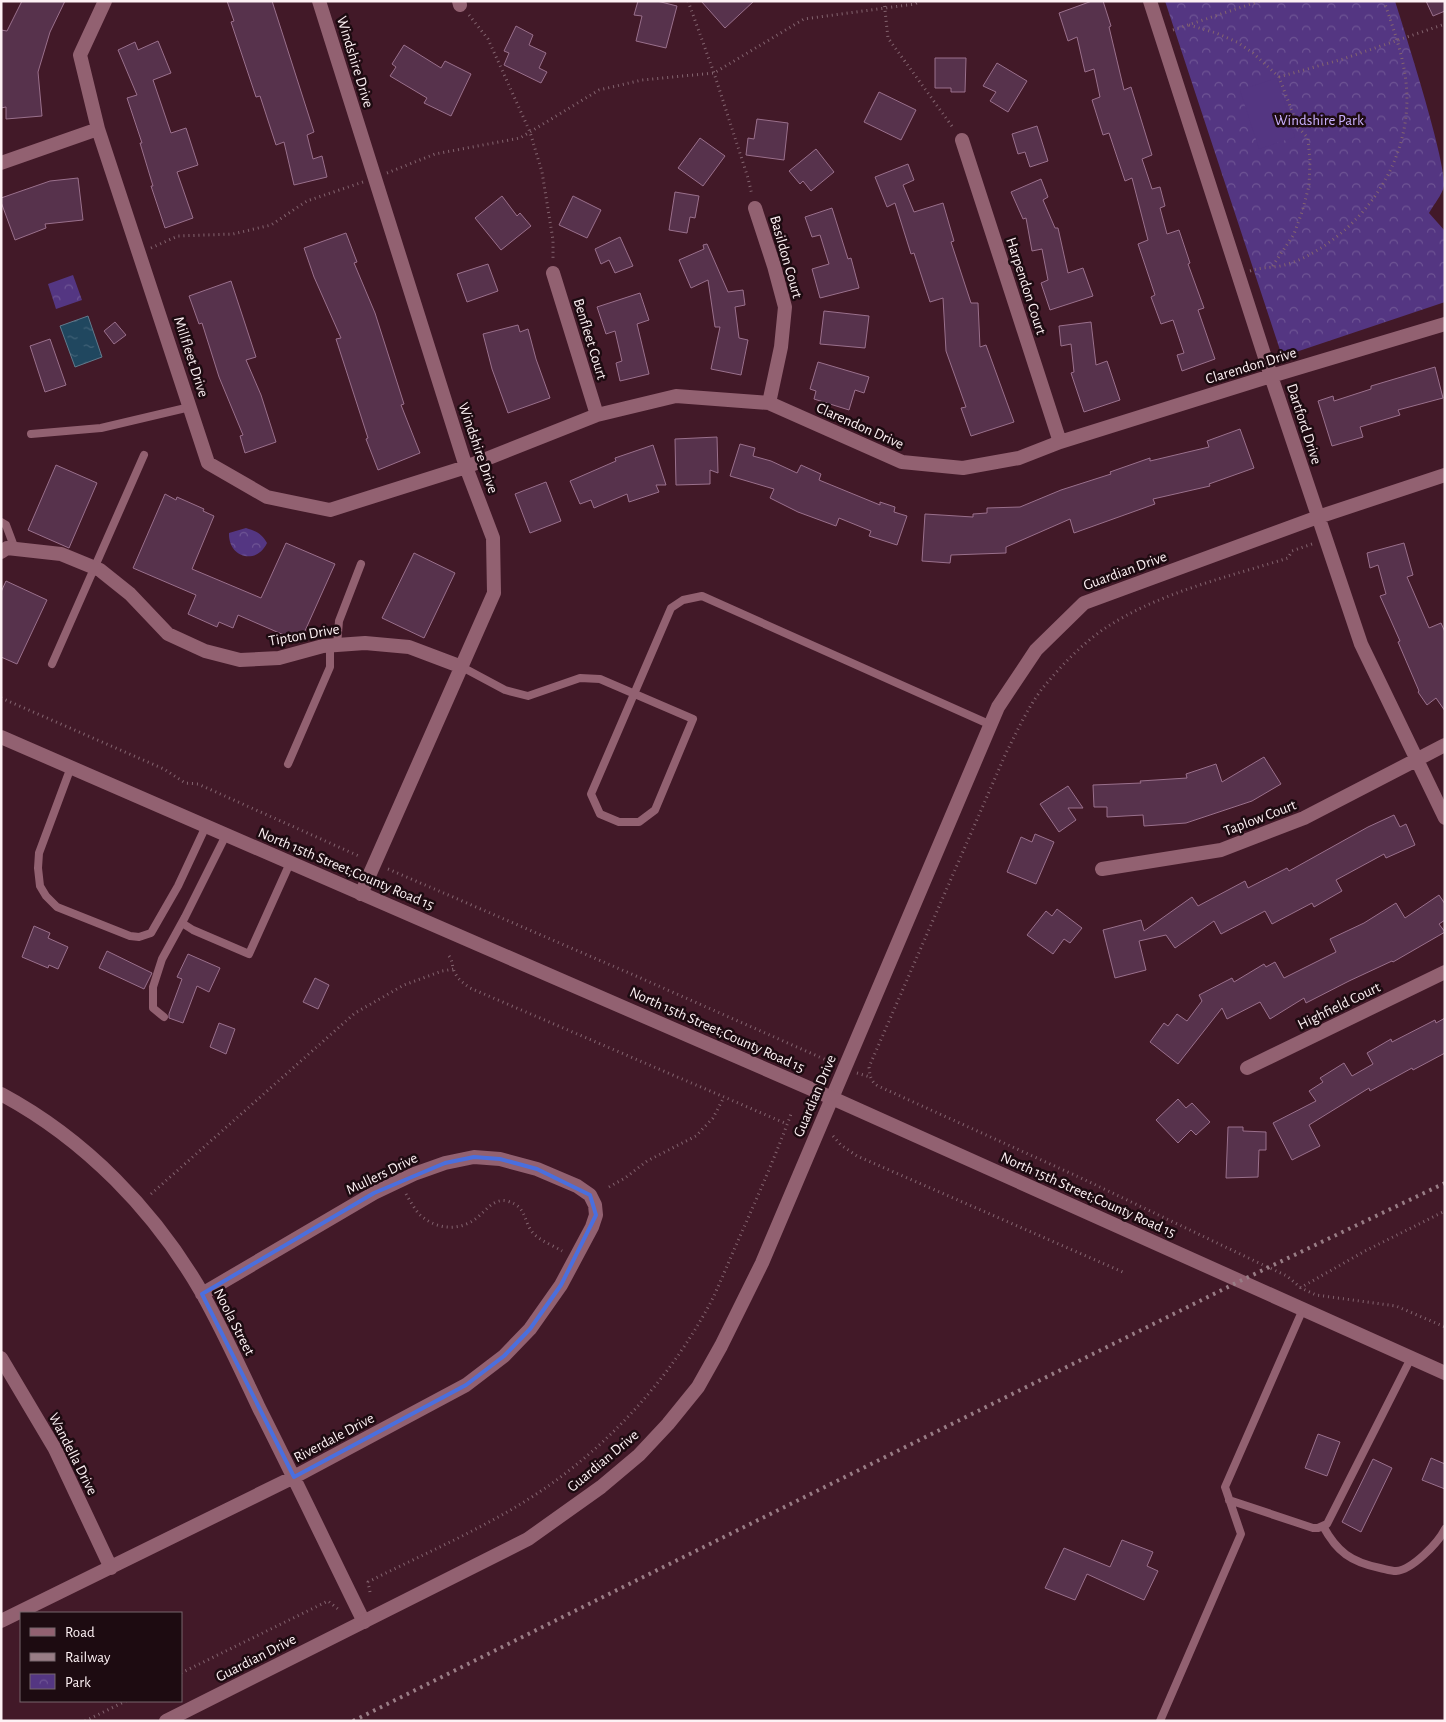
<svg xmlns="http://www.w3.org/2000/svg" width="1446" height="1722" font-family="'Alegreya Sans',sans-serif">
  <defs>
    <pattern id="park-crowns" width="20" height="18" patternUnits="userSpaceOnUse" patternTransform="scale(1.25)"><rect width="20" height="18" fill="#543682"/><path d="M2 6a3 3 0 1 1 6 0M12 15a3 3 0 1 1 6 0" fill="none" stroke="#6e5494"/></pattern>
    <pattern id="water-ripples" width="26" height="14" patternUnits="userSpaceOnUse" patternTransform="scale(1.25)"><rect width="26" height="14" fill="#20475f"/><path d="M2 4q2-2 4 0t4 0M15 11q2-2 4 0t4 0" fill="none" stroke="#416277"/></pattern>
  </defs>
  <rect width="100%" height="100%" fill="#421928"/>
  <path fill="url(#park-crowns)" d="M1165,1h230c10,32 51,159 49,185 -2,9 -10,18 -15,27l16,18v71l-158,53 -7,-5z
    M73,275l9,25 -26,9 -8,-25z
    M246,528c10,3 16,6 21,15 -11,23 -39,14 -38,-10z"/>
  <path fill="#543682" d="M1277,78l18,59 -36,12 -19,-59z"/>
  <path fill="url(#water-ripples)" stroke="#627a8c" d="M88,316l14,41 -27,10 -15,-41z"/>
  <path fill="#57324c" stroke="#9a708c" d="M22,1h43l-15,31 -12,40 4,44 -36,3v-12l-5,1v-78l6,1z
    M227,1h45l42,131 -7,3 6,24 9,-3 5,21 -33,8 -10,-43 -8,3 -16,-49 -4,1 -25,-75 3,-1z
    M638,1h19l20,5 -11,42 -30,-7 6,-25 -8,-1z
    M701,1h53l-29,27z
    M1092,1h11l8,25 -2,1 15,63 7,-3 21,68 -10,4 10,30 8,-2 5,19 -5,2 7,26 12,-4 11,33 -2,1 16,44 -6,2 17,49 -33,12 -5,-16 7,-2 -11,-33 -12,4 -10,-27 4,-2 -17,-51 10,-4 -16,-62 -7,3 -16,-48 -6,2 -11,-35 8,-3 -6,-28 -9,3 -8,-35 -9,4 -9,-28z
    M1426,1h19v10l-12,5z
    M516,26l17,9 -4,10 17,8 -7,15 8,4 -6,11 -37,-18 5,-12 -5,-2z
    M158,41l13,32 -18,7 18,53 15,-5 12,37 -21,7 16,46 -28,10 -14,-42h2l-13,-43h2l-15,-45 10,-3 -19,-45 17,-8 3,8z
    M404,45l37,23 4,-7 26,13 -20,42 -27,-13 3,-5 -37,-22 6,-9 -4,-3z
    M935,58h31l-1,34h-14v-4h-16z
    M997,63l30,18 -19,31 -18,-11 6,-9 -13,-6z
    M879,92l37,18 -15,30 -37,-18z
    M757,119l31,4 -4,37 -38,-5 2,-17 6,1z
    M1037,126l11,35 -18,6 -5,-15 -7,2 -6,-20z
    M700,138l25,18 -22,30 -25,-18z
    M816,149l18,23 -23,19 -8,-10 -3,3 -11,-13z
    M908,164l6,16 -11,5 11,27 29,-9 11,38 -3,1 20,61h7l2,44 6,-2 28,77 -43,14 -10,-28 5,-1 -20,-56 -3,-53 -13,4 -16,-49 -3,1 -16,-51 -8,4 -12,-30z
    M78,178l5,42 -38,4 1,4 -31,12 -14,-38v-4l49,-17z
    M1041,179l7,18 -5,3 12,28h3l10,45 15,-5 10,28 -43,14 -9,-27 7,-3 -6,-31 -10,2 -6,-33 -3,1 -12,-27z
    M675,192l24,4 -4,22 -5,-1 -3,16 -18,-3z
    M502,196l15,20 3,-3 11,13 -30,24 -26,-32z
    M573,196l28,14 -14,28 -28,-13z
    M832,208l16,51 3,-1 8,30 -39,10 -8,-29 17,-5 -9,-29 -8,2 -7,-20z
    M346,233l11,29 -3,1 21,50 29,91 -3,1 19,48 -42,17 -12,-31 2,-1 -32,-99 5,-1 -27,-61 -10,-29z
    M620,237l13,29 -18,7 -6,-13 -8,4 -6,-15z
    M707,244l21,48 15,-2 2,15 -10,2 4,31 9,2 -7,35 -30,-6 9,-42h-5l-7,-47 -17,8 -12,-28 25,-11 -1,-4z
    M488,264l10,27 -31,11 -10,-28z
    M231,281l25,76 -10,3 15,35 15,47 -31,11 -5,-17 3,-1 -24,-58 -17,-54 -3,1 -10,-28z
    M640,293l9,27 -12,4 12,50 -29,7 -4,-18 6,-2 -7,-30 -9,3 -9,-27z
    M824,311l45,5 -4,32 -45,-4z
    M115,322l11,13 -12,9 -10,-13z
    M1091,322l5,43 11,-4 13,39 -36,12 -13,-39 3,-1 -3,-28 -10,2 -2,-20z
    M518,325l2,7 8,-3 8,30 14,39 -42,15 -16,-44 -9,-35z
    M50,339l16,46 -21,7 -15,-46z
    M818,362l51,15 -5,16 -9,-3 -6,20 -35,-11 2,-8 -6,-2z
    M1435,367l8,31 -45,12 2,5 -40,12 3,10 -31,9 -14,-45 15,-5 1,5 37,-12v-3z
    M1240,429l14,39 -45,16 1,2 -57,13 2,5 -81,29 -4,-14 -64,28v6l-55,2 -1,8 -28,-2 3,-47 48,3v-3l14,-1v-5l33,-1 41,-17 50,-16 -1,-2 40,-14v3l59,-14 -2,-6z
    M717,437l1,36 -8,-3v14l-34,1 -1,-46z
    M740,444l15,4 -2,8 18,5 26,12 4,-8 20,9 -2,6 61,25v-3l15,5 -1,5 13,4 -10,29 -28,-9 2,-5 -32,-13 -3,8 -38,-14 -28,-14 4,-9 -44,-13z
    M653,445l13,40h-10l3,7 -30,10 -2,-8 -33,14 -3,-8 -11,4 -10,-23 46,-20 -1,-3z
    M56,465l41,18 -28,65 -41,-18z
    M546,482l15,39 -31,12 -15,-39z
    M165,494l11,6 1,-3 27,12 -1,2 11,5 -22,53 69,29 25,-55 49,21 -35,78 -62,-27 -5,13 -14,-6 -2,5 -29,-13 8,-19 -63,-27z
    M1404,543l9,32 -6,2 22,51 12,-5 4,9v79l-9,-13 -9,7 -9,-13 1,-1 -21,-49 2,-1 -20,-45 6,-2 -8,-29 -8,3 -3,-15z
    M414,553l41,20 -31,65 -42,-20z
    M6,581l41,19 -30,64 -16,-7v-65z
    M1264,757l17,27 -29,17 -66,22 -42,3 -1,-11 -36,2v-10h-13l-1,-22 48,-2 -1,-2 47,-3 -1,-4 30,-10 6,18z
    M1068,786l15,22h-15l8,12 -17,12 -19,-28z
    M1394,815l6,12 6,-3 9,21 -29,13 -2,-4 -48,26 6,11 -28,16 -2,-4 -40,21 -7,-13 -44,23 -7,-13 -39,27 -9,-13 -27,6 7,29 -31,8 -12,-48 38,-10 3,11 48,-34 6,9 47,-25 3,7 39,-20 2,3 79,-44z
    M1035,834l19,8 -18,42 -29,-12 14,-35 11,5z
    M1439,895l6,9v16l-6,4 6,8 -52,30 -1,-1 -43,20 -43,22 -2,-5 -34,21 -10,-17 -33,17 -5,-11 -44,56 -28,-22 14,-19 4,3 9,-12 10,7 15,-20 -3,-6 33,-17 2,4 30,-18 2,3 9,-5 9,16 52,-26 -6,-13 34,-16 32,-20 9,15z
    M1057,909l25,19 -12,15 -6,-4 -11,15 -26,-19 19,-24 6,5z
    M34,926l16,7 -2,5 20,9 -10,22 -9,-4 -1,3 -26,-11z
    M107,951l45,22 -8,16 -45,-21z
    M188,954l32,14 -11,24 -12,-6 -14,37 -14,-5v-4l13,-35 -5,-2z
    M315,978l14,7 -11,24 -15,-7z
    M1445,1018v35l-32,17 -1,-2 -42,23 -1,-3 -60,37 11,21 -28,14 -19,-37 43,-22 -7,-10 14,-9 -3,-4 24,-15 8,13 21,-12 -6,-11 24,-14 1,3 43,-22 1,3z
    M219,1023l16,6 -9,25 -16,-7z
    M1178,1099l8,9 6,-5 18,19 -14,13 -5,-5 -13,13 -22,-23z
    M1228,1127h15v4l23,1v18h-7l-1,27 -32,1z
    M1318,1434l22,8 -13,34 -22,-8z
    M1431,1458l14,6v25l-23,-9z
    M1373,1459l19,9 -31,64 -19,-10z
    M1122,1540l31,12 -6,14 11,5 -14,29 -57,-26 -12,26 -30,-12 19,-40 46,19z"/>
  <g fill="none" stroke-linecap="round" stroke-linejoin="round">
    <path stroke="#83646f" stroke-width="3" stroke-dasharray="1 4" stroke-linecap="butt" d="M688,1l26,72 34,105 4,17
      M884,1l4,37 66,91
      M469,15l19,24 42,93 12,40 11,68v20
      M1189,25l27,8 21,9 16,11 26,24 19,50 10,11 2,23 -1,25 -7,26 -8,22 -22,33
      M1173,30l87,-29
      M1279,77l64,-18 102,-35
      M387,173l48,-19 85,-16 79,-48 43,-10 72,-7 90,-54 111,-15 5,-3
      M151,248l27,-12 55,-2 38,-9 36,-24 56,-19
      M1250,271c9,-3 14,-3 23,-4 12,-1 25,-6 36,-12 61,-33 105,-101 97,-173 -3,-28 -13,-54 -22,-81
      M1312,544l-20,7 -4,7c-60,19 -131,35 -184,71 -22,15 -41,35 -58,55 -17,20 -28,46 -40,69l-137,314c1,8 1,14 9,19l203,92 178,85 28,13 14,12 15,7 80,11 49,21
      M1,698l163,71 21,14 13,1 163,73
      M388,869l248,107 197,87
      M449,956c3,4 3,7 4,12 3,10 9,14 17,20l317,136
      M857,1073l13,4
      M833,1136l8,9 16,11 268,117
      M609,1187l16,-9 22,-17 49,-25 17,-18 11,-21
      M151,1194l204,-181 49,-28 38,-14 12,-2
      M406,1194c4,7 8,14 13,20 17,16 41,18 59,3 9,-8 17,-19 29,-16 22,6 15,22 28,34 8,7 19,11 27,16
      M1300,1288l65,-37 80,-40
      M370,1592l-2,-10c61,-31 127,-58 183,-98 66,-47 124,-113 162,-186 11,-24 21,-49 32,-73 16,-36 32,-73 46,-111
      M181,1673l147,-72 10,8
      M85,1721l41,-20"/>
    <path stroke="#926171" stroke-width="8" d="M31,434l70,-6 89,-21
      M1,522l5,3 9,24
      M337,645l2,-24 22,-57
      M52,664l92,-209
      M462,667l43,23 23,6 52,-18 20,1 93,40 -38,91 -16,12h-20l-19,-8 -9,-20 80,-186 12,-8 19,-4 289,129
      M288,764l42,-97v-21
      M71,767l-32,86 -1,15 2,18 6,10 11,11 73,29 9,1 12,-4 27,-47 28,-60
      M182,923l11,7 56,24 41,-91
      M164,1017l-11,-9v-21l9,-28 23,-42 41,-82
      M1229,1500l84,28h5l9,-4 84,-166
      M1323,1526c14,26 28,36 57,42 5,1 11,3 16,3 16,-1 42,-28 49,-42
      M1160,1721l81,-187 -16,-47 78,-178"/>
    <path stroke="#926171" stroke-width="14" d="M105,1l-25,54 18,74 110,334 59,34 63,13 136,-43 131,-52 79,-19 93,7 133,59 61,6 56,-10 41,-16 211,-66 174,-52
      M319,1l147,466 27,71 1,55 -133,301
      M459,1l1,4
      M1150,1l121,375 90,268 84,174
      M962,140l98,302
      M1,163l97,-34
      M755,208l19,58 11,41 -4,40 -12,56
      M553,273l44,142
      M1,552l6,-4 54,6 39,16 30,24 38,40 37,17 35,9 39,-2 44,-12 42,-3 44,4 53,20
      M1102,869l119,-19 83,-32 141,-73
      M1247,1068l198,-96
      M1,1094c84,45 154,117 201,199 21,37 39,77 57,115 36,71 70,143 105,214
      M832,1098l166,-391 38,-57 48,-47 234,-86 127,-42
      M1,1358l54,91 56,119
      M1,1621l293,-144 172,-92 38,-29 26,-27 31,-44 31,-58 4,-12 -1,-10 -5,-10 -13,-9 -40,-17 -37,-10 -26,-2 -29,6 -31,11 -40,19 -172,101"/>
    <path stroke="#926171" stroke-width="14" d="M1,737l831,361 613,275
      M166,1721l362,-182 73,-52 38,-32 29,-31 30,-37 23,-41 41,-83 70,-165"/>
    <path stroke="#997d86" stroke-width="4" stroke-dasharray="2.5 5" stroke-linecap="butt" d="M353,1721l887,-440 205,-98"/>
  </g>
  <path fill="none" stroke="#4a6fde" stroke-width="4" stroke-linejoin="round" d="M474,1157l26,2 37,10 53,26 6,20 -35,70 -31,44 -26,27 -38,29 -172,92 -92,-183 172,-101 71,-30z"/>
  <g text-anchor="middle" dominant-baseline="central" stroke-width="5" stroke-linejoin="round" paint-order="stroke">
    <g font-size="15" fill="#fdf1f4" stroke="#1d0b11">
      <text transform="translate(355 62) rotate(73)">Windshire Drive</text>
      <text transform="translate(786 257) rotate(74)">Basildon Court</text>
      <text transform="translate(1026 286) rotate(72)">Harpendon Court</text>
      <text transform="translate(590 339) rotate(73)">Benfleet Court</text>
      <text transform="translate(191 357) rotate(72)">Millfleet Drive</text>
      <text transform="translate(1251 366) rotate(-17)">Clarendon Drive</text>
      <text transform="translate(1304 424) rotate(72)">Dartford Drive</text>
      <text transform="translate(860 426) rotate(24)">Clarendon Drive</text>
      <text transform="translate(478 448) rotate(71)">Windshire Drive</text>
      <text transform="translate(1125 571) rotate(-20)">Guardian Drive</text>
      <text transform="translate(304 635) rotate(-10)">Tipton Drive</text>
      <text transform="translate(1260 818) rotate(-21)">Taplow Court</text>
      <text transform="translate(346 869) rotate(23)">North 15th Street;County Road 15</text>
      <text transform="translate(1339 1006) rotate(-26)">Highfield Court</text>
      <text transform="translate(717 1030) rotate(24)">North 15th Street;County Road 15</text>
      <text transform="translate(815 1096) rotate(-67)">Guardian Drive</text>
      <text transform="translate(382 1174) rotate(-26)">Mullers Drive</text>
      <text transform="translate(1088 1195) rotate(24)">North 15th Street;County Road 15</text>
      <text transform="translate(234 1322) rotate(63)">Noola Street</text>
      <text transform="translate(334 1438) rotate(-28)">Riverdale Drive</text>
      <text transform="translate(73 1454) rotate(63)">Wandella Drive</text>
      <text transform="translate(603 1461) rotate(-40)">Guardian Drive</text>
      <text transform="translate(256 1658) rotate(-27)">Guardian Drive</text>
    </g>
    <g font-size="15" fill="#c9b0fc" stroke="#1d0b11">
      <text x="1319" y="120">Windshire Park</text>
    </g>
  </g>
  <rect width="1446" height="1722" fill="none" stroke="#fdf1f4" stroke-width="5"/>
  <rect x="20" y="1612" width="162" height="90" fill="#1d0b11" stroke="#77676c"/>
  <rect x="30" y="1628" width="25" height="8" fill="#926171" stroke="#77676c"/>
  <text x="65" y="1637" font-size="15" fill="#fdf1f4">Road</text>
  <rect x="30" y="1653" width="25" height="8" fill="#997d86" stroke="#77676c"/>
  <text x="65" y="1662" font-size="15" fill="#fdf1f4">Railway</text>
  <rect x="30" y="1674" width="25" height="15" fill="url(#park-crowns)" stroke="#77676c"/>
  <text x="65" y="1687" font-size="15" fill="#fdf1f4">Park</text>
</svg>
